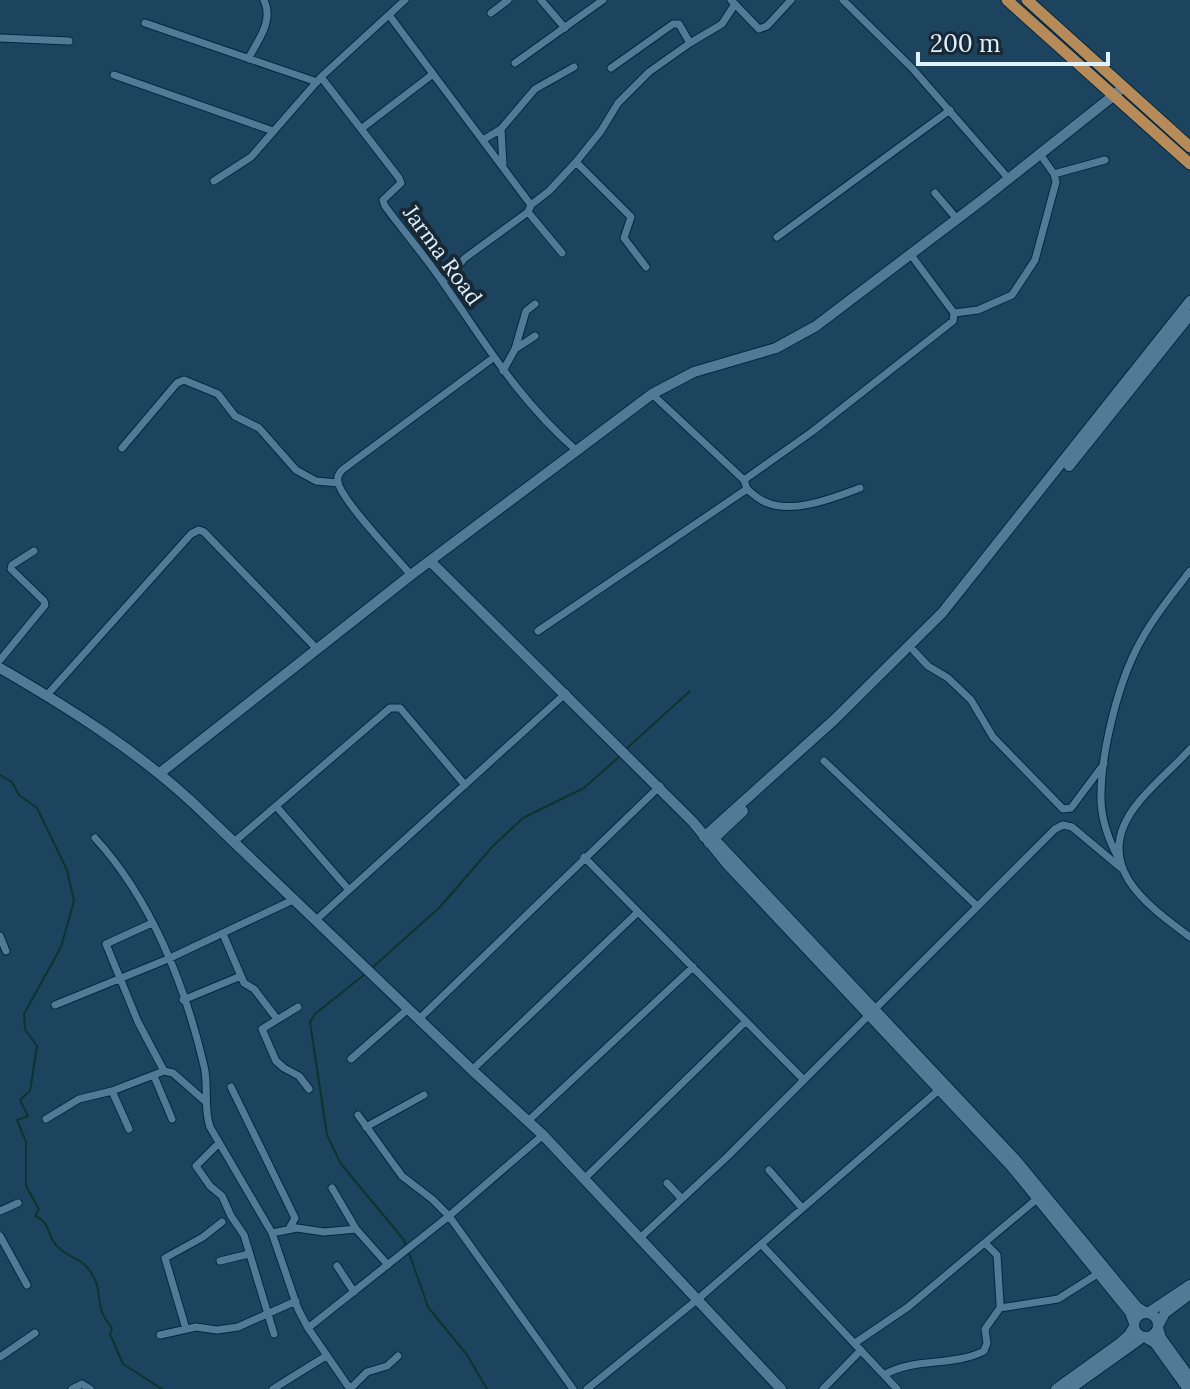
<svg xmlns="http://www.w3.org/2000/svg" width="1190" height="1389" font-family="Lora,serif">
  <rect width="100%" height="100%" fill="#1d445e"/>
  <g fill="none" stroke-linecap="round" stroke-linejoin="round">
    <path stroke="#0f332e" stroke-width="2" d="M625,750l65,-59
      M0,775l12,7 7,13 18,13 30,62 7,31 -13,46 -37,67 1,15 12,17 -7,45 -10,9 8,16 -11,4 9,22v44l13,23 -4,7c16,7 11,17 21,29 9,12 25,12 34,26 11,15 7,26 12,41 2,6 7,12 10,16l-2,6 13,30 39,25
      M373,967l67,-60 52,-60 31,-29 61,-30 37,-33
      M365,974l-50,40 -5,8 17,113 14,29 63,76 2,7
      M409,1253l19,54 39,48 20,34"/>
    <defs>
      <path id="street" d="M541,0l24,28
        M731,0l28,29 8,-3 24,-26
        M843,0l69,68 97,111
        M491,13l17,-13
        M389,15l142,190
        M145,23l172,59
        M0,38l69,3
        M248,59c10,-19 26,-38 16,-59
        M515,63l88,-63
        M611,68l62,-44h6l11,19
        M114,75l159,56
        M321,77l78,101 2,5 -18,17 2,6c19,26 41,51 59,78 44,63 73,114 133,167
        M361,129l72,-55
        M501,129l2,35
        M483,140l18,-11 34,-40 39,-22
        M576,162l55,55 -7,21 22,29
        M1054,174l51,-14
        M214,181l37,-24 70,-80 84,-77
        M935,193l22,26
        M528,212l34,41
        M777,237l173,-127
        M911,255l43,58
        M443,282l22,-24 63,-46 3,-7 18,-14 27,-29 25,-31 17,-28 31,-31 41,-29 32,-19 13,-20
        M954,313l24,-3 34,-15 23,-35 21,-78 -2,-8 -14,-20
        M515,349l20,-13
        M503,371l12,-22 11,-38 9,-7
        M122,448l55,-65 7,-3 34,14 17,22 24,12 37,42 20,11 22,2
        M744,480l69,-49 140,-110 1,-8
        M747,489c6,5 13,12 21,14 26,11 68,-6 92,-15
        M411,575c-14,-17 -70,-75 -73,-93 -1,-6 1,-8 4,-12l151,-112
        M538,631l209,-142 -3,-9 -92,-86
        M914,651l14,15 20,12 23,22 22,37 70,72 8,-1 33,-44
        M0,660l45,-55 -1,-4 -33,-32 1,-4 22,-14
        M47,695l144,-161 8,-4 5,2 113,117
        M1190,749c-17,19 -37,35 -52,54 -49,60 6,100 52,134
        M824,761l152,144
        M276,806l73,84
        M95,838c56,61 90,147 109,228 5,20 -1,41 6,61l62,106 26,76 10,19 42,61
        M234,842l156,-134h10l65,77
        M584,857l220,223
        M1119,859c-10,-18 -17,-38 -18,-58 -1,-43 15,-110 34,-149 14,-29 35,-55 55,-81
        M316,920l250,-227
        M152,923l-46,21 32,78 26,49
        M223,934l21,49 10,6 23,30
        M0,936l6,15
        M183,1000l58,-24
        M55,1005l113,-46 127,-60
        M298,1007l-36,22 14,32 8,7 15,8 10,13
        M419,1019l241,-233
        M351,1059l57,-50
        M472,1070l166,-158
        M154,1076l18,43
        M231,1087l64,131 -6,11
        M112,1091l17,38
        M358,1115l44,61 30,23 17,17 124,173
        M46,1119l33,-20 33,-8 52,-20 9,2 33,29
        M528,1121l165,-154
        M366,1127l58,-32
        M219,1143l-23,23 14,20 12,10 9,20 13,19 30,99
        M769,1170l33,38
        M585,1178l160,-156
        M667,1183l15,16
        M332,1188l24,41 32,36
        M0,1211l18,-8
        M272,1233l25,-5 27,4 32,-3
        M0,1236l27,49
        M641,1237l87,-81 327,-327 8,-4 9,2 49,41
        M761,1244l136,145
        M220,1261l29,-7
        M337,1266l17,26
        M1000,1308l58,-9 41,-26
        M308,1328l141,-112 94,-81
        M186,1329l-21,-71 38,-21 19,-15
        M160,1335l36,-8 21,3 21,-3 58,-26
        M855,1343l53,-36 130,-109
        M0,1357l35,-24
        M884,1375c30,-18 69,-8 100,-24l3,-8 -2,-14 15,-21v-5l-3,-48 -12,-12
        M72,1389l10,-5 8,5
        M273,1389l53,-33
        M350,1389l17,-17 20,-6 11,-10
        M587,1389l111,-90 242,-210
        M823,1389l38,-39"/>
      <path id="secondary" d="M1069,466l121,-151
        M431,562l262,260 35,43 283,301 119,146 4,11
        M0,668c69,40 133,80 192,134l280,268 71,65 238,254
        M160,773l251,-198 241,-181 42,-22 82,-24 40,-22 166,-126 136,-108
        M704,837l130,-117 108,-107 248,-312
        M716,841l299,318 122,148 9,6
        M709,843l34,-32
        M1134 1325a12 12 0 1 1 24 0a12 12 0 1 1-24 0Z
        M1148,1313l42,-28
        M1159,1324l6,-11 25,-19
        M1158,1328l3,10 29,40
        M1146,1338l9,5 33,46
        M1056,1389l64,-46 9,-8 5,-8
        M1070,1389l73,-52"/>
      <path id="primary" d="M1007,0l183,164
        M1027,0l163,147"/>
    </defs>
    <use href="#street" stroke="#002942" stroke-width="9"/>
    <use href="#secondary" stroke="#002942" stroke-width="12"/>
    <use href="#primary" stroke="#002942" stroke-width="13"/>
    <use href="#street" stroke="#527a97" stroke-width="7"/>
    <use href="#secondary" stroke="#527a97" stroke-width="10"/>
    <use href="#primary" stroke="#b68b59" stroke-width="11"/>
  </g>
  <g text-anchor="middle" dominant-baseline="central" stroke-width="8" stroke-linejoin="round" paint-order="stroke">
    <g font-size="22" fill="#e0f1fe" stroke="#182835">
      <text transform="translate(443 255) rotate(54)">Jarma Road</text>
    </g>
  </g>
  <path d="M918 52v12h190v-12" fill="none" stroke="#e0f1fe" stroke-width="4"/>
  <text x="930" y="52" font-size="24" fill="#e0f1fe" stroke="#182835" stroke-width="6" paint-order="stroke">200 m</text>
</svg>
